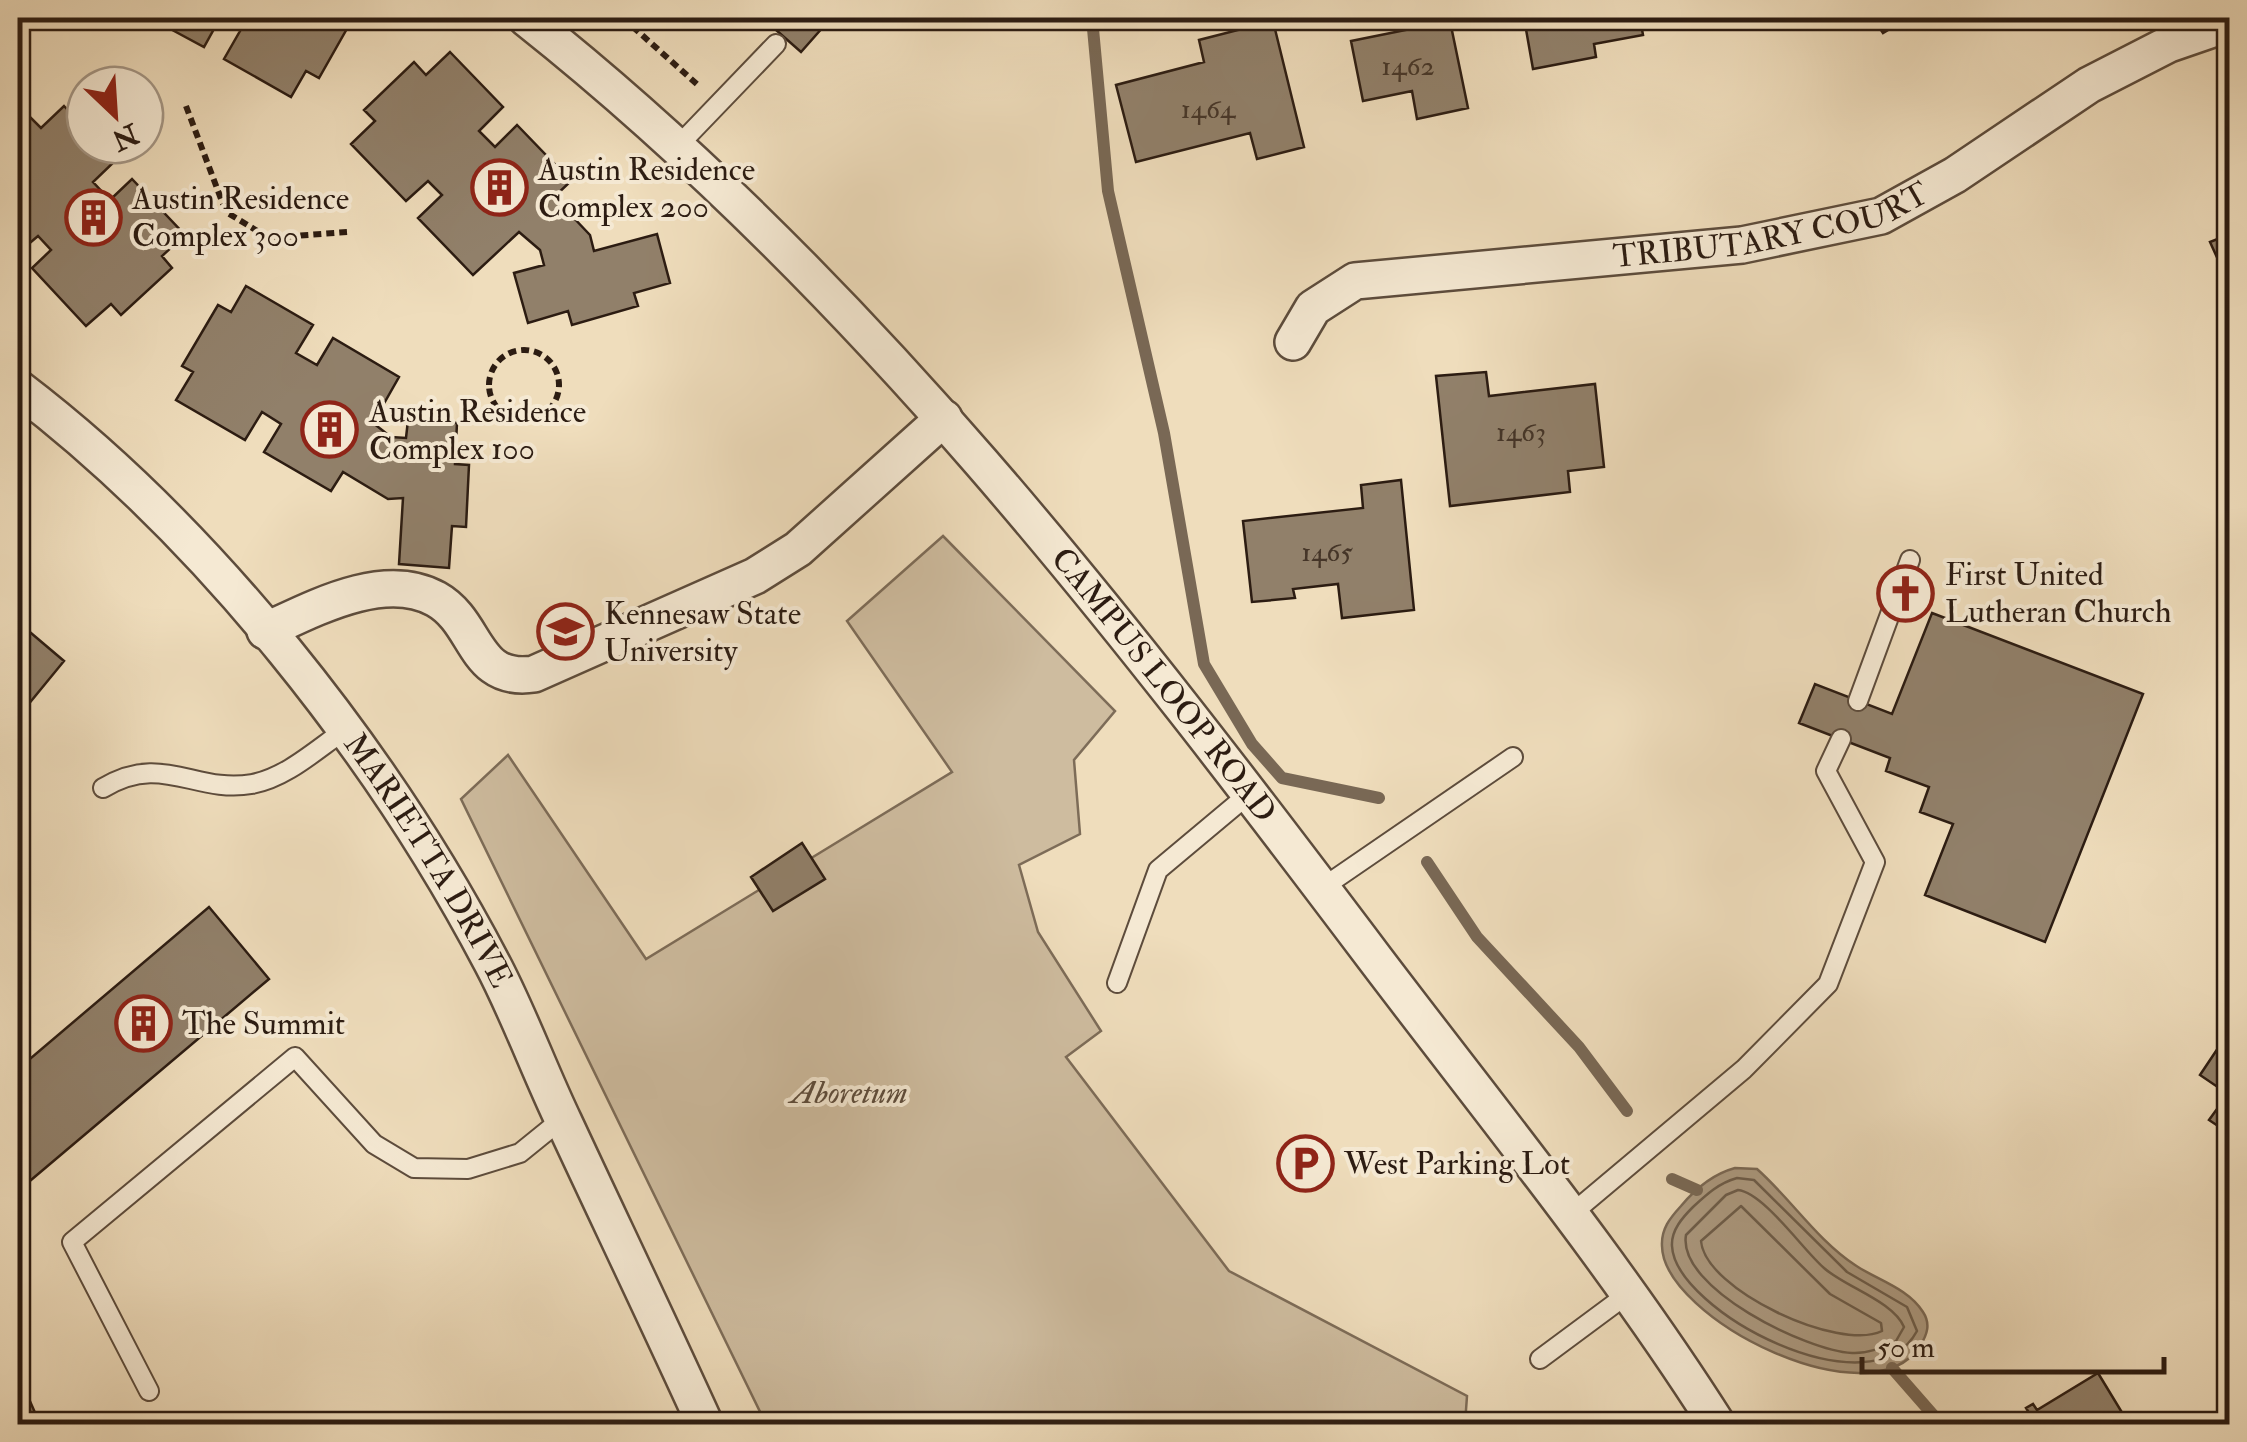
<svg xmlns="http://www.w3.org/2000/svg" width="2247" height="1442" font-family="'IM FELL Double Pica',serif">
  <rect width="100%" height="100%" fill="#efddbc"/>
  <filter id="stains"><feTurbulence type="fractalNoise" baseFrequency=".002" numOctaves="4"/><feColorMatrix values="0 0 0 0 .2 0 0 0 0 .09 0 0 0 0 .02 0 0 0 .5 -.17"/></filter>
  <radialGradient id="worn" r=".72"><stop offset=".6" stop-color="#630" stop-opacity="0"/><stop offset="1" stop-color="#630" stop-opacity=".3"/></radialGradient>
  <path fill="#cebc9f" stroke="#7d6c58" stroke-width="2.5" d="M943,536l172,175 -41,49 6,74 -61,31 19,67 63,99 -35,26 163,214 238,125 -2,28h-699l-305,-625 47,-44 138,204 306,-187 -105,-151z"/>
  <path fill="#ad9b82" stroke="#796855" stroke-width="2.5" d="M1735,1168l22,1c34,30 60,71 98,96 22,15 53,23 68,47 8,12 4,23 -3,34 -50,77 -257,-28 -258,-100 -1,-17 8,-28 19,-40 15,-18 32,-32 54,-38z"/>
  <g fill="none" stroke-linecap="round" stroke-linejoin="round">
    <path stroke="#6c5c4a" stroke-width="2.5" d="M1737,1178l17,2 93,92 60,35 10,24c-45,84 -242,-20 -245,-85 -1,-16 11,-29 21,-39 14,-13 26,-24 44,-29z
      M1738,1190c26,3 65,60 86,78 21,19 69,33 80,59l-8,14c-14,7 -29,13 -44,12 -45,-2 -175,-65 -166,-118l40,-40z
      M1741,1206l89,88 51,29 1,8c-43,21 -177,-41 -181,-90z"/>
    <path stroke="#796855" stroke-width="12" d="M1092,18l16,173 56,242 40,231 48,80 30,34 97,20
      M1427,862l50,75 102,110 48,64
      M1672,1179l25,11
      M1892,1368l49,56"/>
  </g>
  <path fill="#91806a" stroke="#2c1c12" stroke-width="2.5" d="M150,18h203l-34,60 -13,-7 -15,26 -67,-38 16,-28 -21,-11 -15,27z
    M770,18h61l-30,34 -34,-30z
    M1524,18h116l3,17 -49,9 2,13 -63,12z
    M1873,18h35l-25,15z
    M1273,21l31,126 -47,12 -7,-26 -114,29 -20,-77 88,-23 -5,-22z
    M1450,21l18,87 -51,11 -5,-28 -49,10 -12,-60z
    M450,52l53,55 -24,24 16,16 22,-22 54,56 -17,16 36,38 4,16 63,-17 13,49 -36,10 4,13 -66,19 -4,-14 -40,12 -14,-50 30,-8 -4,-15 -21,-18 -46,43 -55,-57 24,-23 -14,-14 -22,20 -55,-57 24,-23 -11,-11 50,-48 12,13z
    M64,106l21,22v17h16l14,16 -22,21 17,18 22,-21 53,56 -23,21 10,12 -51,47 -10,-11 -25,22 -54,-58 19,-18 -13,-14 -20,17v-125l12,-11 11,11z
    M2230,234v52l-20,-44z
    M246,286l67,39 -17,28 21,12 16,-27 66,39 -26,46 18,14 15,1 2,-18 49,3 -2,41 14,1 -3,62 -14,-1 -3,42 -50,-4 4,-66 -15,1 -45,-27 -12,19 -67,-39 17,-28 -19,-12 -17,28 -69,-40 17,-28 -11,-6 36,-61 13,7z
    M1486,372l3,24 106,-12 9,83 -36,4 2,21 -120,14 -14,-130z
    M1401,480l13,130 -72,8 -4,-34 -45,5 2,9 -43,4 -9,-81 120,-13 -2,-23z
    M1932,613l211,81 -98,248 -120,-47 28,-71 -33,-12 9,-25 -43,-16 4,-13 -91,-35 16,-39 77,30z
    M18,622l46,39 -46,56z
    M802,843l23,36 -52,32 -22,-34z
    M209,907l60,72 -251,212v-122z
    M2220,1045l10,7v82l-21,-14 19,-26 -28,-19z
    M2098,1373l31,51h-93l-10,-16 7,-4 4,6z
    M18,1374l22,50h-22z"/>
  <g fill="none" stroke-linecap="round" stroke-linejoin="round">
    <defs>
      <path id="service" d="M676,148l100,-104
        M18,421l20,-18
        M1858,701l52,-141
        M103,788c59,-36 92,6 149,-4 34,-6 65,-35 93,-54
        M1322,888l191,-131
        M1117,983l41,-113 92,-77
        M1569,1216l175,-147 84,-85 47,-122 -49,-91 15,-32
        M1540,1359l89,-66
        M149,1391l-77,-149 223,-185 79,87 40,24 54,1 52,-16 42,-34"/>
      <g id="minor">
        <path id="s1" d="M526,18c333,264 596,605 850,942 116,153 238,302 341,464"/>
        <path id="s2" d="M1293,342l20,-34 42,-27 387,-36 139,-29 74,-41 134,-90 80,-41 61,-21"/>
        <path id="s3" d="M18,388c189,144 364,365 474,575 27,51 47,107 72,159 47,101 95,201 141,302"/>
        <path d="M265,631c48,-22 119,-61 171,-32 43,24 36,84 98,75l221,-98 43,-27 146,-131"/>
      </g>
    </defs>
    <use href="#service" stroke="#5d4c3c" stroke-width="22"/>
    <use href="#minor" stroke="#5d4c3c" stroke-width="40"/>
    <path stroke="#2c1c12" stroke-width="6" stroke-dasharray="8 5" stroke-linecap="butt" d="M623,18l76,68
      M186,106l40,106 43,26 78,-6
      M489 385a35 35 0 1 1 70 0a35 35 0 1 1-70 0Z"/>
    <use href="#service" stroke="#f5e9d3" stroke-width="18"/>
    <use href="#minor" stroke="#f5e9d3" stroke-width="35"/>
  </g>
  <defs>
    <symbol id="building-ring" viewBox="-11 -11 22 22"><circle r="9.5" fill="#f5e9d3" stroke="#8f2418" stroke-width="1.5"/><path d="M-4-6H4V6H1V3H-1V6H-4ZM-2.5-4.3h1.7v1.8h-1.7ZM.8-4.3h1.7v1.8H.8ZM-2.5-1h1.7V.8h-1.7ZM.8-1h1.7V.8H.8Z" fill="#8f2418"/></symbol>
    <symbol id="church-ring" viewBox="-11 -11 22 22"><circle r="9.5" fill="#f5e9d3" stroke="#8f2418" stroke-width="1.5"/><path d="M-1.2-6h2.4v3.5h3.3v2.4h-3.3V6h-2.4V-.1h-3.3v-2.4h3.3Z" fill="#8f2418"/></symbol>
    <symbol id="university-ring" viewBox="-11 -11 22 22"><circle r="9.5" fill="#f5e9d3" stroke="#8f2418" stroke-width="1.5"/><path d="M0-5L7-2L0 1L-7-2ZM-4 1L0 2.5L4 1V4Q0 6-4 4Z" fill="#8f2418"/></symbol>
    <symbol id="parking-ring" viewBox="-11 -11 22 22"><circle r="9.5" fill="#f5e9d3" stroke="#8f2418" stroke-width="1.5"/><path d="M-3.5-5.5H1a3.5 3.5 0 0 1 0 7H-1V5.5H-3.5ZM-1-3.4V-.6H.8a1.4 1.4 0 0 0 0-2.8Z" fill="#8f2418"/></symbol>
  </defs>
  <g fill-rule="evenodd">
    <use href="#building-ring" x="468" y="156" width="63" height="63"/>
    <use href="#building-ring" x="62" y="186" width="63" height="63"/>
    <use href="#building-ring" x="298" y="398" width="63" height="63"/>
    <use href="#church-ring" x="1874" y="562" width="63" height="63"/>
    <use href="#university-ring" x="534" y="600" width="63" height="63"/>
    <use href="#building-ring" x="112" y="992" width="63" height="63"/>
    <use href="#parking-ring" x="1274" y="1132" width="63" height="63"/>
  </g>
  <g text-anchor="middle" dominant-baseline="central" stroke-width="8" stroke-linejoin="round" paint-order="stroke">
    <g font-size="28" fill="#453528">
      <text x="1408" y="66">1462</text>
      <text x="1208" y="109">1464</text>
      <text x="1521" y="432">1463</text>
      <text x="1327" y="552">1465</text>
    </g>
    <g font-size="32" fill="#2c1c12" stroke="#f5e9d3" text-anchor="start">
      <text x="538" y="170">Austin Residence<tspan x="538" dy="37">Complex 200</tspan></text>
      <text x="132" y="199">Austin Residence<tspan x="132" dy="37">Complex 300</tspan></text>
      <text x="369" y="412">Austin Residence<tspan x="369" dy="37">Complex 100</tspan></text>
      <text x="1945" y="575">First United<tspan x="1945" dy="37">Lutheran Church</tspan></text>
      <text x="604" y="614">Kennesaw State<tspan x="604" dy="37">University</tspan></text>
      <text x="182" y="1024">The Summit</text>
      <text x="1344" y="1164">West Parking Lot</text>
    </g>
    <g font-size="32" fill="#2c1c12" stroke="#f5e9d3">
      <text stroke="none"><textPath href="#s2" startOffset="510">TRIBUTARY COURT</textPath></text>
      <text stroke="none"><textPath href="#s1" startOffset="925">CAMPUS LOOP ROAD</textPath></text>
      <text stroke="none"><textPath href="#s3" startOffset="630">MARIETTA DRIVE</textPath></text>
    </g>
    <g font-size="32" font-style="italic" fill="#5d4c3c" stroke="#f5e9d3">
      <text x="849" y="1093">Aboretum</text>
    </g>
  </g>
  <rect width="2247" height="1442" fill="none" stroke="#efddbc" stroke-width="60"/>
  <rect x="20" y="20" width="2207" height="1402" fill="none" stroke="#2c1c12" stroke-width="5"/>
  <rect x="30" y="30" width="2187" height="1382" fill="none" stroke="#2c1c12" stroke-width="2.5"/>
  <g transform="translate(115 115) rotate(155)"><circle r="48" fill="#f5e9d3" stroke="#a59786" stroke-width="2.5"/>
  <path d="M0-8L18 38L0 25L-18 38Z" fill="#8f2418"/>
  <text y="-15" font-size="28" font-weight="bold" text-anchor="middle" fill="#2c1c12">N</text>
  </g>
  <path d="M1862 1357v15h302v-15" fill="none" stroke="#2c1c12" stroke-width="5"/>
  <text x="1877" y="1357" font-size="30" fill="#2c1c12" stroke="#f5e9d3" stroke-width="8" paint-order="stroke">50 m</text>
  <rect width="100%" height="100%" filter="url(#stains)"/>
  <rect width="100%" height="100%" fill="url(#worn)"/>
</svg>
